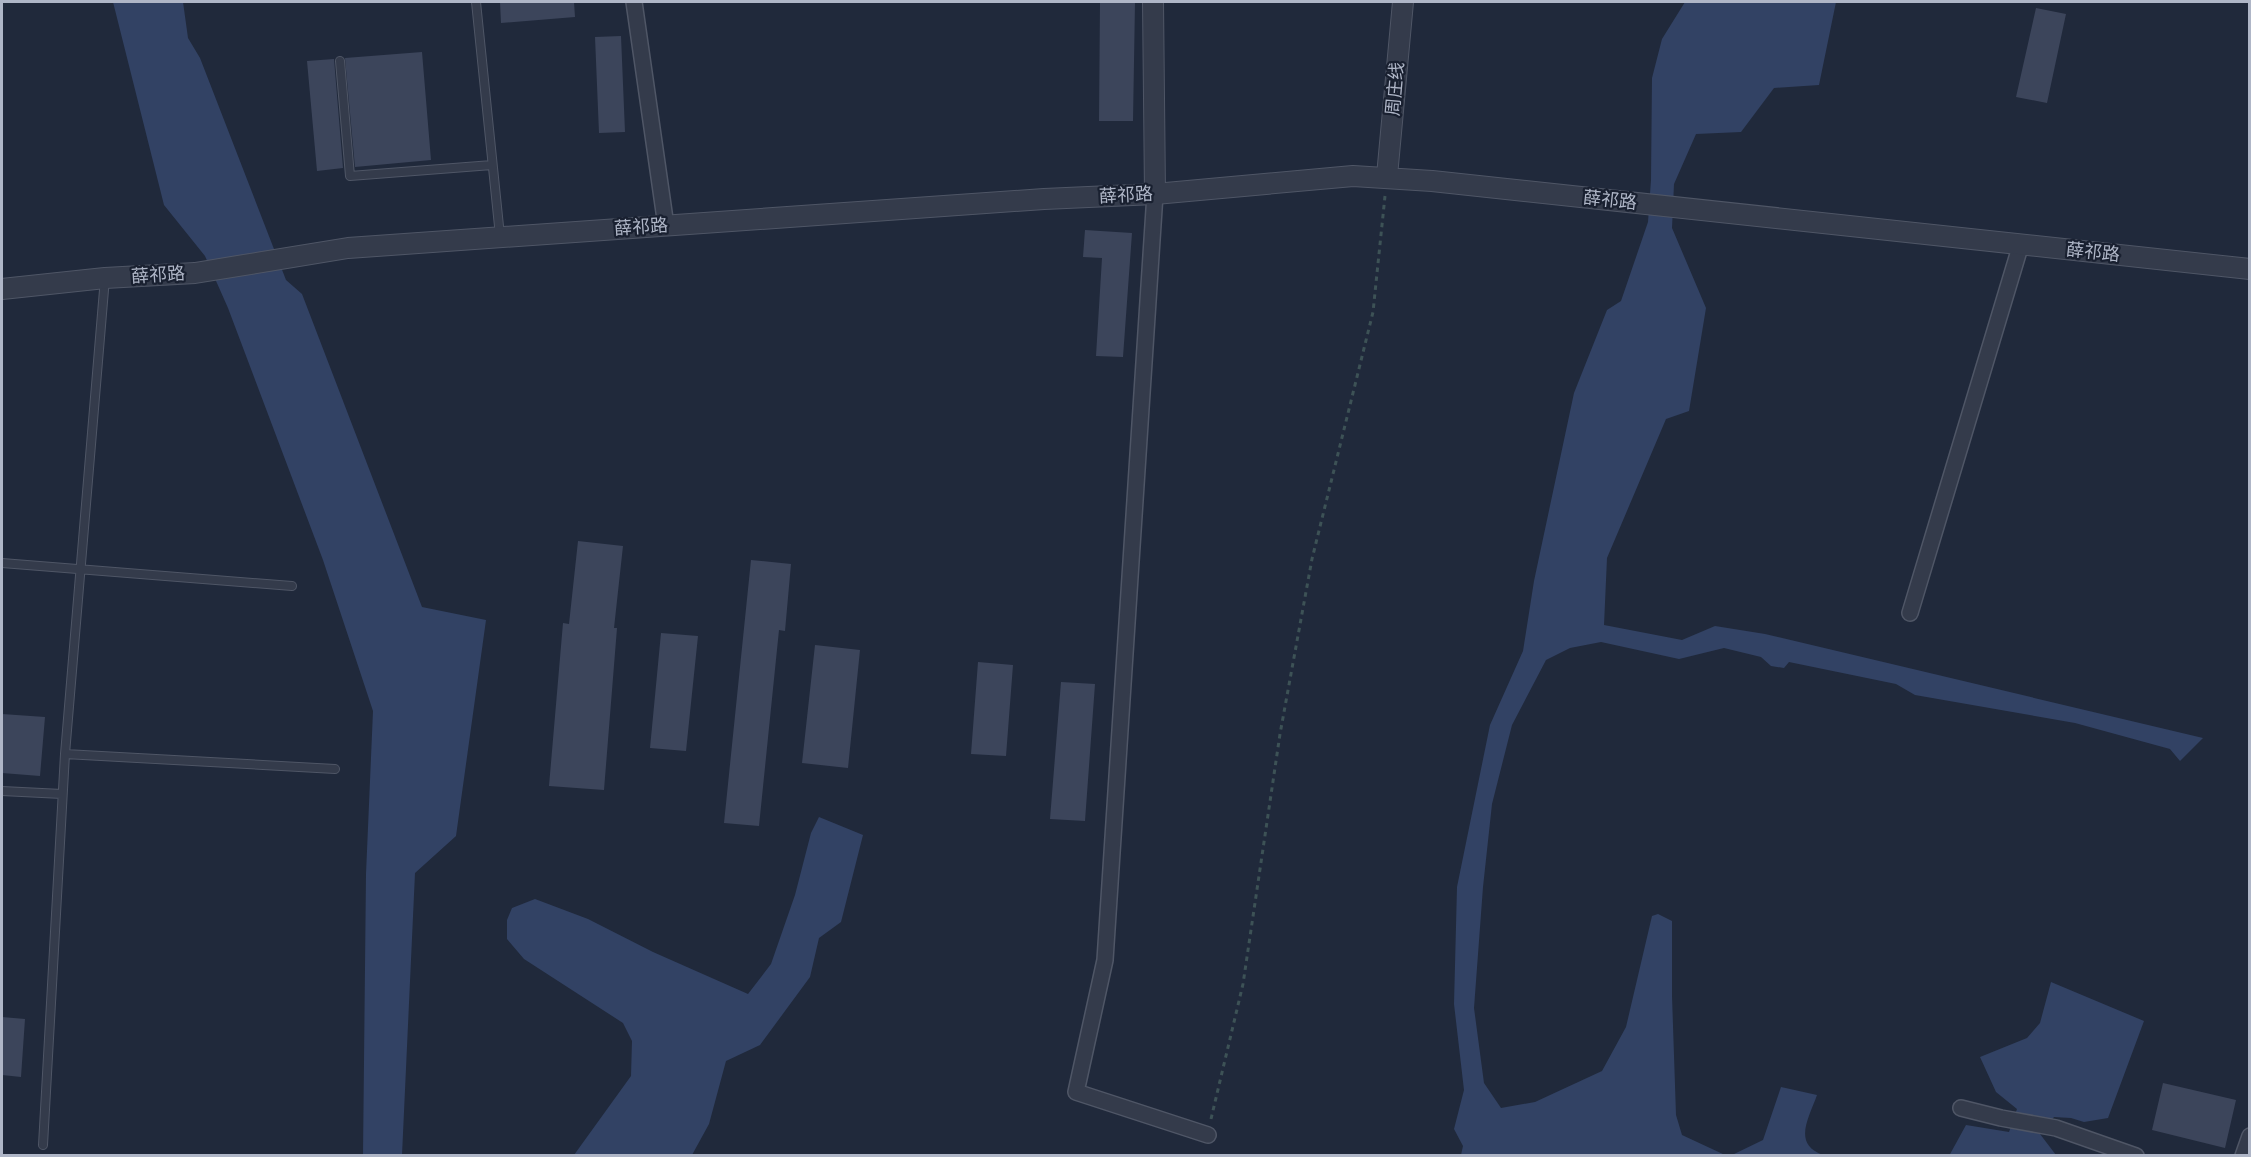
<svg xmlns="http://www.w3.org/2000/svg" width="2251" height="1157" font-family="Signika,'Noto Sans SC',sans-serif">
  <rect width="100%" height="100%" fill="#20293b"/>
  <path fill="#324264" d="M113,2h70l5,36 12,20 86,222 16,14 120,313 64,13 -30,216 -41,37 -13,282h-39l3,-281 7,-163 -50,-151 -95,-252 -23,-52 -41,-51z
    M1685,2h151l-17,83 -45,3 -33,44 -45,2 -22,50 -2,44 34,80 -17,103 -23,8 -59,139 -3,67 78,15 33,-14 50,8 438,104 -23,23 -10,-12 -95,-26 -160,-28 -19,-11 -107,-22 -5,6 -13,-2 -10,-9 -37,-9 -45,11 -78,-17 -31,6 -24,12 -34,65 -20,79 -9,83 -9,121 10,75 17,25 34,-6 67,-31 24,-44 26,-111 6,-2 14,7v75l4,119 6,20 43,20h-264l2,-9 -9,-17 10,-39 -10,-86 3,-117 33,-162 33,-74 11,-70 40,-188 33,-83 14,-9 27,-79 3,-42 1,-102 10,-39z
    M819,817l44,18 -22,87 -22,16 -9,39 -50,68 -34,16 -17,63 -17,31h-118l57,-79 1,-35 -9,-18 -99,-64 -17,-20v-19l5,-12 23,-9 53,20 65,33 95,42 23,-30 24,-69 16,-62z
    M2051,982l93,39 -36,97 -24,4 -13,-4 -17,-1 -14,17 16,21 -107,1 17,-31 43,7 8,-23 -21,-17 -16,-35 47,-19 13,-15z
    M1781,1087l36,8c-8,23 -25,49 6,60h-91l31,-15z"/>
  <path fill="#3c455b" d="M500,2h74l1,15 -74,6z
    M1100,2h35l-2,119h-34z
    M2036,8l30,6 -19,89 -31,-6z
    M621,36l4,96 -26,1 -4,-96z
    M422,52l9,108 -76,7 -10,-109z
    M334,59l9,109 -26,3 -10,-110z
    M1085,230l47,3 -9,124 -27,-1 6,-98 -19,-1z
    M578,541l45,5 -9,82h3l-13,162 -55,-4 14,-163 6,1z
    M751,560l40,4 -6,67 -6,-1 -20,196 -35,-3z
    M661,633l37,3 -12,115 -36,-3z
    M815,645l45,5 -12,118 -46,-5z
    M978,662l35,3 -7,91 -35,-2z
    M1061,682l34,2 -10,137 -35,-2z
    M2,714l43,3 -5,59 -38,-3z
    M2,1017l23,2 -4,58 -19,-2z
    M2163,1083l73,17 -11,48 -73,-18z"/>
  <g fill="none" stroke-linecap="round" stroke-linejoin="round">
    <defs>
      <path id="service" d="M476,2l24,234
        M340,61l10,115 142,-11
        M2,563l290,23
        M65,754l270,15
        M2,791l60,3
        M43,1145l22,-391 40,-476"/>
      <path id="minor" d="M634,2l32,224
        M1155,194l-50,766 -29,132 132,43
        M1910,613l111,-369
        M1961,1108l40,10 55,10 80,28
        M2243,1156l7,-20"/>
      <path id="tertiary" d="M1153,2l2,192
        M1387,176l16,-174
        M2,289l103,-11 90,-5 153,-25 696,-49 111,-5 198,-18 79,5 818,88"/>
    </defs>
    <use href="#service" stroke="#4f5666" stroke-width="10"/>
    <use href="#minor" stroke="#4f5666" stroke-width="18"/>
    <use href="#tertiary" stroke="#4f5666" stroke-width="22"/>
    <path stroke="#3d5256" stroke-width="3" stroke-dasharray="4.5 4.5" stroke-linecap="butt" d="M1211,1119l32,-135 37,-250 32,-175 61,-247 12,-116"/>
    <use href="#service" stroke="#343b4b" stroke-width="8"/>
    <use href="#minor" stroke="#343b4b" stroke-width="15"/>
    <use href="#tertiary" stroke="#343b4b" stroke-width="20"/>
  </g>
  <g text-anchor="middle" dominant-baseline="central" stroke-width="4.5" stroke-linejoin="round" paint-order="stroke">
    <g font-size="18" fill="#afb6c7" stroke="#192030">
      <text transform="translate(1395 89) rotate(-85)">周庄线</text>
      <text transform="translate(1126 195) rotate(-3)">薛祁路</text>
      <text transform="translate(1610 200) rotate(6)">薛祁路</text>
      <text transform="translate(641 227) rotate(-4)">薛祁路</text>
      <text transform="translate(2093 252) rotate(6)">薛祁路</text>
      <text transform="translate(158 275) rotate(-4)">薛祁路</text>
    </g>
  </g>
  <rect width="2251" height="1157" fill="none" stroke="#afb6c7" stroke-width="6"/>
</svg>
